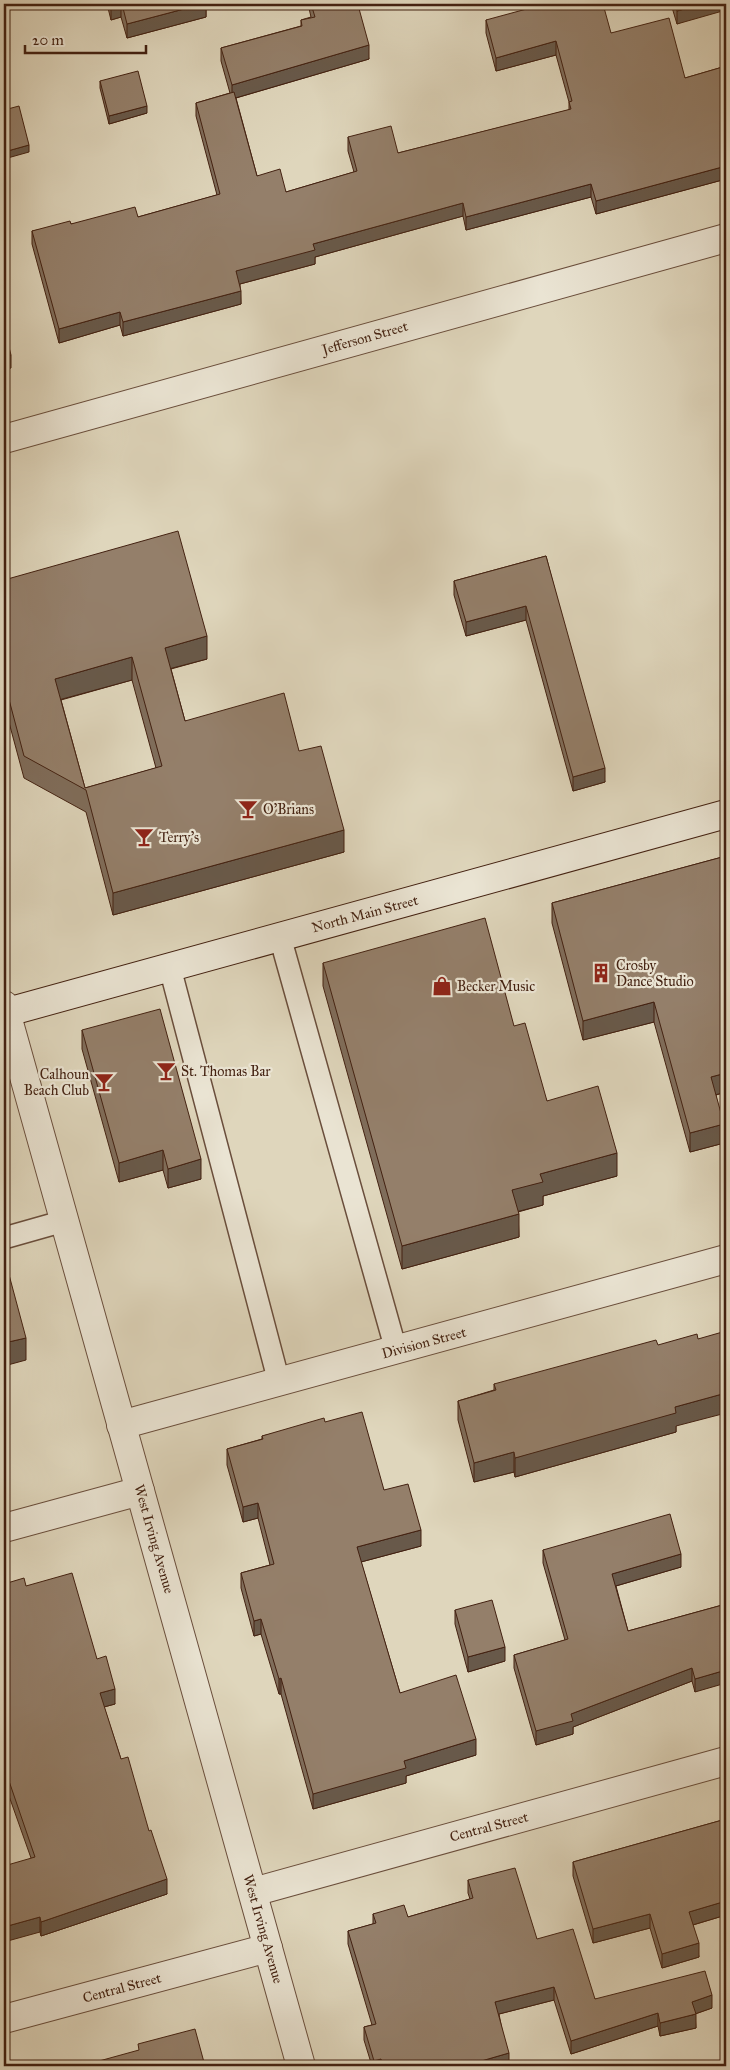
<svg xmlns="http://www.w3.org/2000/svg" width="730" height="2070" font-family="'IM FELL Great Primer',serif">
  <rect width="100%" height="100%" fill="#dfd6bc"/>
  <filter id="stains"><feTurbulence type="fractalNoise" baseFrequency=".004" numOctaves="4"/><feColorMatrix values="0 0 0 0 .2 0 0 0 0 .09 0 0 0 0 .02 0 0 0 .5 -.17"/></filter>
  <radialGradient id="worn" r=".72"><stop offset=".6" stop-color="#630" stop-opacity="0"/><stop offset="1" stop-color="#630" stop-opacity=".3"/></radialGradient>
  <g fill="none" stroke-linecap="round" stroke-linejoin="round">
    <defs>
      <path id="service" d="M280,937l116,413
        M170,968l109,414
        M4,1238l60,-17"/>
      <path id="minor" d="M4,439l722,-201
        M121,1425l605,-166
        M4,1528l136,-37
        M253,1892l473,-131
        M4,2019l264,-71"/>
      <path id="tertiary" d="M4,1005l297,1061"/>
      <path id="secondary" d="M4,1013l722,-199"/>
    </defs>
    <use href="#service" stroke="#6a4e3c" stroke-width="24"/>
    <use href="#minor" stroke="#6a4e3c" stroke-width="30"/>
    <use href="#tertiary" stroke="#6a4e3c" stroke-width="30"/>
    <use href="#secondary" stroke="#432111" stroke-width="30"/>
    <use href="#service" stroke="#eae4d3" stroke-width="21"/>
    <use href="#minor" stroke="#eae4d3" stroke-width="28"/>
    <use href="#tertiary" stroke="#eae4d3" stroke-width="28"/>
    <use href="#secondary" stroke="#eae4d3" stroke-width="28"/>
  </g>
  <path fill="#7f6d5b" stroke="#432111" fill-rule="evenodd" d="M107,4h99v13l-79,21 -6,-21 -10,3z
    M308,4h47l14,55 -133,39 21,78 29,16 68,-20 -6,-21v-14l50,16 171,-43v-8l-13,-47 -60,16 -10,-38v-13l125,13 74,45 41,-12v113l-130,35 -5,-17 -125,33 -3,-14 -148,41v7l-75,20 1,20 -118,32 -3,-11 -61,18 -27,-99v-13l39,-7 67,-7 79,-22 -21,-79v-13l34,-10 -9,-32v-13l80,-22v-6l10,-3z
    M671,4h55l-49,20z
    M100,81l47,32 -38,11 -9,-36z
    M546,556l59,226 -32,9 -47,-171 -60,16 -12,-41v-14z
    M4,580l203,79 -36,10 14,52 114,30 45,101 -231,63 -27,-103 -62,-34 -17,-63 -3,1zM132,680l24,88 -71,20 -24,-88z
    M726,856v236l-10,3 8,48 -34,9 -36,-130 -71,18 -31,-117v-20z
    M323,963l191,63 33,75 70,75 -74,20v9l-25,7 1,25 -117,32 -79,-283z
    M82,1030l119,149 -33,9 -5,-18 -44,12 -37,-133z
    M494,1384l182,42v6l-161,45 -1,-5 -40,10 -16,-62v-19l36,-11z
    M325,1422l59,68 37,56 -60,16 39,131 76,62 -70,21v7l-93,26 -32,-115h-2l-18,-60 -7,2 -13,-48v-15l29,-8 -12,-47 -15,4 -16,-57v-16l35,-10v-3z
    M543,1550l138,17 -65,19 12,45 98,-27 -31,88 -3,-11 -119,46v7l-37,11 -22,-77v-13l51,-15 -22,-77z
    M4,1584l22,2 71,73 18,45 -11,3 17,52 46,135 -126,42 -1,-4 -9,-74 -22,-62 -5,1z
    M455,1610l50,51 -37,11 -13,-48z
    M726,1819v96l-33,10 6,32 -37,11 -12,-40 -57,15 -20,-67v-14z
    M468,1880l69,59 58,60 117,9 -17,6 1,14 -36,8 -2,-10 -87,28 -17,-54 -55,14 10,52h-137l-8,-26v-13l8,-2 -24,-81v-13l25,-7v-10l35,3 62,-18 -2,-6z"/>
  <path fill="#68594a" stroke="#432111" d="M119,4h2v13l-10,3v-14z
    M203,4h3v13l-79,21v-14z
    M703,4h23v6l-49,14v-13z
    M556,41v14l-60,16v-13z
    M369,45v14l-137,40v-14z
    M147,106v7l-38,11v-8z
    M29,145v7l-25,7v-7z
    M726,166v13l-130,35v-13z
    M591,184v13l-125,33v-13z
    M463,203v13l-148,41v7l-79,21v-14l77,-27z
    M241,291v13l-118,32v-14z
    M120,312v13l-61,18v-14z
    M11,355v13l-7,2v-13z
    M526,606v14l-60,16v-14z
    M207,636v23l-42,11v-22z
    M132,657v23l-77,21v-22z
    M7,692v23l-3,1v-23z
    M605,768v14l-32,9v-14z
    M344,830v22l-231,63v-22z
    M654,1002v20l-71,18v-19z
    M726,1073v19l-15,4v-19z
    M724,1124v19l-34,9v-19z
    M163,1150v20l-44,12v-19z
    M617,1153v23l-74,20v9l-31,8v-23l28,-16z
    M201,1159v20l-33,9v-19z
    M519,1214v23l-117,32v-23z
    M26,1338v22l-22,6v-23z
    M726,1393v20l-50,13v6l-161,45v-19l160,-51z
    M514,1452v20l-40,10v-19z
    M258,1503v15l-15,4v-15z
    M421,1530v16l-64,17v-16z
    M681,1554v13l-69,20v-13z
    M261,1619v15l-7,2v-15z
    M505,1647v14l-37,11v-15z
    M692,1668v13l-119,46v7l-37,11v-14l35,-17z
    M726,1670v13l-31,9v-13z
    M281,1678v16h-2v-15z
    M115,1689v15l-15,4v-15z
    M476,1739v16l-70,21v7l-93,26v-15l91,-33z
    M9,1781v15l-5,1v-15z
    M167,1879v15l-126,42v-14z
    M726,1901v14l-37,11v-14z
    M650,1914v14l-57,15v-14z
    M40,1917v15l-36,10v-15z
    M699,1943v14l-37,11v-14z
    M554,1987v13l-59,15v-13z
    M712,1995v13l-20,7v-13z
    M658,2013v13l-87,28v-13z
    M696,2014v14l-36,8v-13z
    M509,2053v13h-45z
    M381,2059v7h-7v-5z"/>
  <path fill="#947f6a" stroke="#432111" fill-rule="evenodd" d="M110,4h9l-8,2z
    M122,4h81l-76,20z
    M311,4h44l1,2 2,-1 11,40 -137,40 -11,-37 81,-22 -1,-6 14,-3z
    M545,4h58l8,29 58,-15 16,60 41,-12v100l-130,35 -5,-17 -125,33 -3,-14 -150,41 2,6 -79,21 5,20 -118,31 -3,-10 -61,17 -27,-98 38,-10 1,3 64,-17 3,10 82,-23 -24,-91 38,-11 23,84 23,-7 6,23 71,-21 -9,-34 43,-11 7,27 173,-44 -2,-7 3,-1 -16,-60 -60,17 -10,-38z
    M675,4h28l-26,7z
    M138,71l9,35 -38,10 -9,-35z
    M19,106l10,39 -25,7v-42z
    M4,328l7,27 -7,2z
    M178,531l29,105 -42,12 20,73 99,-28 15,58 22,-5 23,84 -231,63 -27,-103 -62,-34 -17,-64 -3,1v-113zM132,657l30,109 -77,22 -30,-109z
    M546,556l59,212 -32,9 -47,-171 -60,16 -12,-41z
    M726,856v217l-15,4 13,47 -34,9 -36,-131 -71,19 -31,-118z
    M485,918l29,108 11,-3 22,78 51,-15 19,67 -77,21 3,8 -31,8 7,24 -117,32 -79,-283z
    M160,1009l41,150 -33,10 -5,-19 -44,13 -37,-133z
    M4,1256l22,82 -22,5z
    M726,1331v62l-51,14 1,6 -161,45 -1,-6 -40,11 -16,-62 38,-11 -2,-6 162,-44 2,5 39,-11 1,5z
    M362,1412l22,78 24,-6 13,46 -64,17 43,146 56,-18 20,64 -72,22 2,7 -93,26 -32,-116 -2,1 -18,-60 -7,2 -13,-48 33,-9 -16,-61 -15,4 -16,-58 36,-10 -1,-3 62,-18 1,4z
    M670,1514l11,40 -69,20 16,57 98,-27v66l-31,9 -3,-11 -121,46 2,7 -37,10 -22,-76 54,-16 -25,-89z
    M72,1573l25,86 9,-3 9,33 -15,4 21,66 7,-2 21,74 2,-1 16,49 -126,43 -1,-5 -36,10v-61l31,-9 -26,-76 -5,1v-90l2,-1 -2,-8v-99l20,-6 2,8z
    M492,1600l13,47 -37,10 -13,-47z
    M726,1819v82l-37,11 10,31 -37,11 -12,-40 -57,15 -20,-67z
    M515,1868l22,71 36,-10 22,70 110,-28 7,24 -20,7 4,12 -36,9 -2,-10 -87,28 -17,-54 -59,15 14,51 -45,13h-81l-2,-7 -7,2 -10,-34 12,-3 -28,-93 28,-8 -3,-9 31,-9 4,12 65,-19 -5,-18z
    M195,2029l10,37 7,-2 1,2h-132l58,-16 -1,-6z"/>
  <defs>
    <symbol id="bar-bare" viewBox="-9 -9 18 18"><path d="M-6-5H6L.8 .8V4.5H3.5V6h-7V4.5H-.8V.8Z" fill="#8f2418" stroke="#eae4d3" stroke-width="2.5" paint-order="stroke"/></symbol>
    <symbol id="building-bare" viewBox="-9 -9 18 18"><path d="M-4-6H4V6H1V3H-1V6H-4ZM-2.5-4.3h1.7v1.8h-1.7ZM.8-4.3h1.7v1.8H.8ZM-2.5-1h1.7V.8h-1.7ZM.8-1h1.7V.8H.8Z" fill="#8f2418" stroke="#eae4d3" stroke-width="2.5" paint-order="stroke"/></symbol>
    <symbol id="shop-bare" viewBox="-9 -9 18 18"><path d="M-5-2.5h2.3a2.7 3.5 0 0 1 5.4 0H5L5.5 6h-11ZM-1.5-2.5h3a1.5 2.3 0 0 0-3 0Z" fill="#8f2418" stroke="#eae4d3" stroke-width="2.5" paint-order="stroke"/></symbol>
  </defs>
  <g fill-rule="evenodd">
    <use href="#bar-bare" x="234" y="795" width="28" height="28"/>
    <use href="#bar-bare" x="130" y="823" width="28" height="28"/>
    <use href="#building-bare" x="587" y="959" width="28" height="28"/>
    <use href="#shop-bare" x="428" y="972" width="28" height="28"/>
    <use href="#bar-bare" x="152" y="1057" width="28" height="28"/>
    <use href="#bar-bare" x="90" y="1068" width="28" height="28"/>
  </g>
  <g text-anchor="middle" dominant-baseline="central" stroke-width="4.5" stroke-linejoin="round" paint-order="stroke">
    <g font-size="14" fill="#432111" stroke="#eae4d3">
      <text transform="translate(365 338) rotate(-16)">Jefferson Street</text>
      <text transform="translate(365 914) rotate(-15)">North Main Street</text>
      <text transform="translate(424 1343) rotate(-15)">Division Street</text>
      <text transform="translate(154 1539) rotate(74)">West Irving Avenue</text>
      <text transform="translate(489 1827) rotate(-15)">Central Street</text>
      <text transform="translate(263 1929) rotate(74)">West Irving Avenue</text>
      <text transform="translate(122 1988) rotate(-15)">Central Street</text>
    </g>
    <g font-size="14" fill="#432111" stroke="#eae4d3" text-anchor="start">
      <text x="263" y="809">O'Brians</text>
      <text x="159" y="837">Terry's</text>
      <text x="616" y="965">Crosby<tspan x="616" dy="16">Dance Studio</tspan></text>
      <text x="457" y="986">Becker Music</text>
      <text x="181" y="1071">St. Thomas Bar</text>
      <text x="89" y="1074" text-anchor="end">Calhoun<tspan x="89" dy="16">Beach Club</tspan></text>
    </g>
  </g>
  <rect width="730" height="2070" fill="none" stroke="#dfd6bc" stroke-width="20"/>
  <rect x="5" y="5" width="720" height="2060" fill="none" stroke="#432111" stroke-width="2.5"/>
  <rect x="10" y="10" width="710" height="2050" fill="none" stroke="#432111"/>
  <path d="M25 45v8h121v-8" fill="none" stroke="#432111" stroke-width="2.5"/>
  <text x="32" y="45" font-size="15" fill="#432111" stroke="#eae4d3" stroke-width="4" paint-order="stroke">20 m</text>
  <rect width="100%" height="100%" filter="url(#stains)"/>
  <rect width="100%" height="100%" fill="url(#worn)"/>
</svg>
